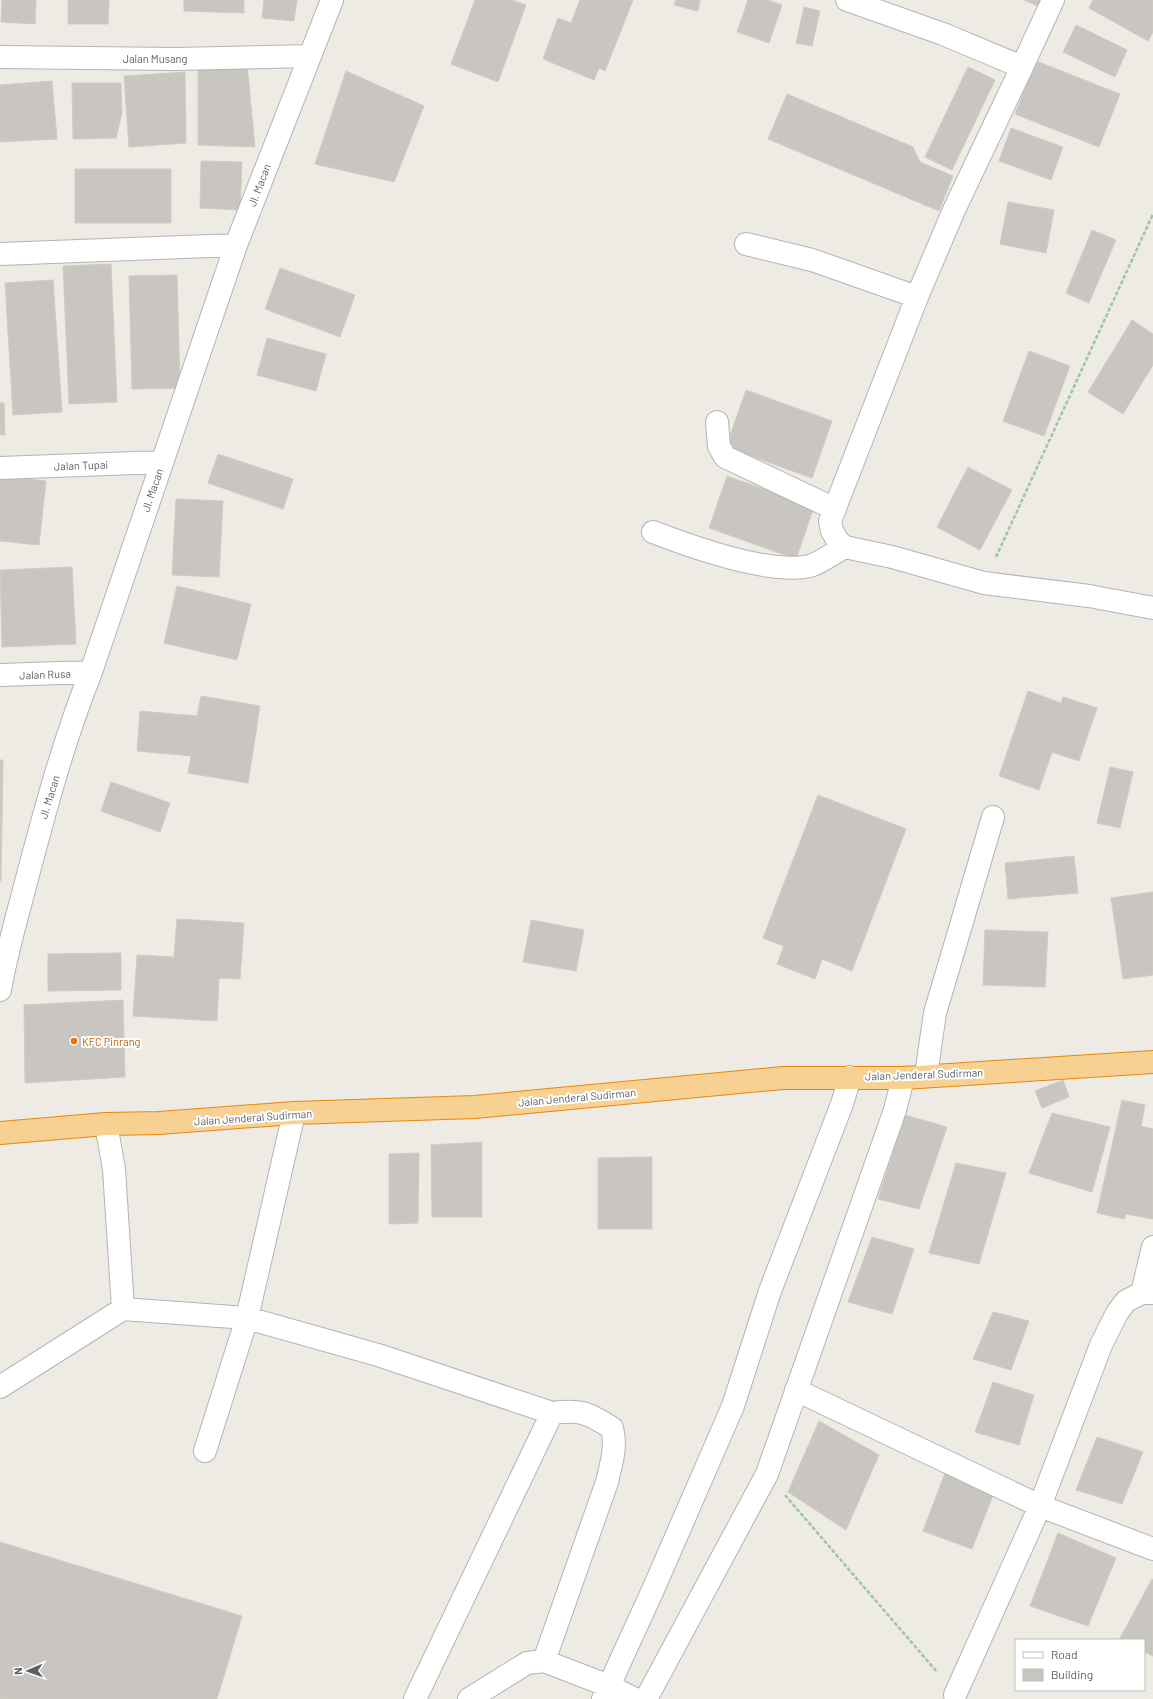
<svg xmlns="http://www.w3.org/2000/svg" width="1153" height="1699" font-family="Barlow,sans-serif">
  <rect width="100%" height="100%" fill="#eeeae4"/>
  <path fill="#c9c5c1" stroke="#d2cbc3" d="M2,0h34l-1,24 -34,-2z
    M68,0h41l-1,24h-40z
    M184,0h60v13l-60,-2z
    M264,0h33l-3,21 -32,-3z
    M475,0h37l14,5 -28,77 -47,-18z
    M580,0h53l-28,71 -6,-3 -5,12 -51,-21 15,-41 13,5z
    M676,0h24l-2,11 -24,-6z
    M748,0h19l15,5 -13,38 -32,-11z
    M1024,0h19l-3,7z
    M1093,0h60v32l-5,9 -59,-33z
    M804,7l16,4 -8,35 -16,-3z
    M1076,25l51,25 -12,27 -52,-25z
    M1036,61l84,33 -21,53 -84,-33z
    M247,64l8,83 -57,-2v-80z
    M968,67l27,13 -43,90 -27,-13z
    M346,71l78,35 -30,76 -79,-18z
    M185,72l1,71 -57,4 -5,-71z
    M52,81l5,58 -57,3v-57z
    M72,83h49l1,30 -6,25 -43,1z
    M787,94l126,53 7,15 33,14 -14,35 -171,-72z
    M1011,128l52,19 -12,33 -52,-19z
    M201,161l41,1 -2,48 -40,-2z
    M75,169h96v54h-96z
    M1008,202l46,8 -8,43 -46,-9z
    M1092,230l24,10 -27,63 -23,-10z
    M111,264l6,138 -48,2 -6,-138z
    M280,268l75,27 -15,42 -75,-28z
    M177,275l3,113 -48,1 -3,-113z
    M53,280l9,132 -49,3 -8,-132z
    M1132,320l21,14v31l-30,49 -35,-22z
    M267,338l59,16 -10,37 -59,-16z
    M1029,351l41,15 -26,70 -41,-15z
    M746,390l86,31 -20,57 -86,-31z
    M0,403h4l1,32h-5z
    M218,454l75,25 -10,30 -75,-26z
    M968,467l44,23 -32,60 -43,-23z
    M0,476l46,5 -7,64 -39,-4z
    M727,476l87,31 -18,52 -87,-31z
    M176,499l47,2 -4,76 -47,-2z
    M72,567l4,77 -74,3 -2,-77z
    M177,586l74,18 -14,56 -73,-17z
    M1028,691l33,12 2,-6 34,11 -18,53 -27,-9 -13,38 -40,-14z
    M201,696l59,10 -12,77 -60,-10 3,-17 -54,-5 3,-40 57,5z
    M0,760h3l-2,121h-1z
    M1110,767l23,5 -13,56 -23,-5z
    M111,782l59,21 -10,29 -59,-21z
    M818,795l88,34 -54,142 -30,-12 -7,20 -38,-15 7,-18 -21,-8z
    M1074,856l4,37 -70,6 -3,-36z
    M1153,892v83l-30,4 -12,-81z
    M177,919l67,4 -4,56 -21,-1 -2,43 -84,-5 4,-61 37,2z
    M531,920l53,10 -8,41 -53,-9z
    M985,930l63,2 -3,55 -62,-2z
    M121,953v37l-73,1v-37z
    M123,1000l2,77 -100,6 -1,-78z
    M1063,1080l6,17 -27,11 -7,-17z
    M1122,1100l23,5 -4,21 12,3v90l-27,-5 -2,5 -27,-6z
    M1052,1113l58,14 -18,65 -63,-19z
    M905,1115l42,12 -28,82 -41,-10z
    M482,1142v75h-50l-1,-72z
    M419,1153l-1,70 -29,1v-70z
    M652,1157v72h-54v-71z
    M956,1163l50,10 -27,91 -50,-11z
    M872,1237l42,12 -22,65 -44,-12z
    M993,1312l36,9 -18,49 -38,-11z
    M993,1382l41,13 -15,50 -44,-13z
    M819,1421l60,34 -33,75 -58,-38z
    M1097,1437l46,15 -21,52 -46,-14z
    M945,1473l49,20 -22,56 -49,-18z
    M1058,1533l58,25 -28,68 -58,-20z
    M0,1542l242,74 -25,83h-217z
    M1152,1579l1,1v76l-9,-4v-12h-25z"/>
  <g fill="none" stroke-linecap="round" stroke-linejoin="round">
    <defs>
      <path id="minor" d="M847,0l96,34 79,33 31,-67
        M0,57l176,2 134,-3
        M1022,67l-68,143 -37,87 -87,224 2,10 6,10 7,6 47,10 92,26 105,13 64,12
        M746,244l66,16 105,37
        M0,254l236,-9
        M717,422l2,24 6,11 110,52
        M0,468l162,-6
        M653,532c39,15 116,43 157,34 10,-3 25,-14 35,-19
        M0,675l91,-3
        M0,990c6,-36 16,-69 25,-104 19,-72 38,-144 66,-214l145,-427 96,-245
        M926,1075l9,-62 58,-196
        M1142,1293l11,-46
        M123,1309l124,9 131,37 174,58
        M0,1387l123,-78 -9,-140 -8,-45
        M796,1390l244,116 61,-161 16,-32 9,-12 16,-8h11
        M205,1451l42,-133 47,-205
        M955,1695l85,-189 113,43
        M415,1699l137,-286c29,-4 36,0 60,15 5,19 -1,36 -5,54l-63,179
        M469,1699l58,-36 17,-2 65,25 26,13
        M603,1699l49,-107 81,-186 37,-115 72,-187 8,-27
        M646,1699l121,-225 128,-364 8,-32"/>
      <path id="highway" d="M0,1133l106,-9 53,-1 135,-10 181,-6 308,-29h120l250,-16"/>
    </defs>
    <use href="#minor" stroke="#b1b5b8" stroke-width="24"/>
    <use href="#highway" stroke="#e6880c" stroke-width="24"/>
    <path stroke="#9cc7a3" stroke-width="2.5" stroke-dasharray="4 2" stroke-linecap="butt" d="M996,557l157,-343
      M785,1495l152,177"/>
    <use href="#minor" stroke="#fff" stroke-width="22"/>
    <use href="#highway" stroke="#f7d191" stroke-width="22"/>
  </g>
  <circle fill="#e8710a" stroke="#fff" stroke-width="1.5" cx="74" cy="1041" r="4"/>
  <g text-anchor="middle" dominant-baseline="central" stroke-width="4" stroke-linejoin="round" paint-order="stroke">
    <g font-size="11" fill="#5c6064" stroke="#fff">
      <text x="155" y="58">Jalan Musang</text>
      <text transform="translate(259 185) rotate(-69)">Jl. Macan</text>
      <text transform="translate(81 465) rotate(-2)">Jalan Tupai</text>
      <text transform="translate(152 490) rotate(-71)">Jl. Macan</text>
      <text transform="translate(45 674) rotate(-2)">Jalan Rusa</text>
      <text transform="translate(49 797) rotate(-73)">Jl. Macan</text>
      <text transform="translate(924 1074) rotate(-2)">Jalan Jenderal Sudirman</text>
      <text transform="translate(577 1097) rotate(-5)">Jalan Jenderal Sudirman</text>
      <text transform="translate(253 1117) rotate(-4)">Jalan Jenderal Sudirman</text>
    </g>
    <g font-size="11" fill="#c56008" stroke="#fff" text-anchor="start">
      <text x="82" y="1041">KFC Pinrang</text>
    </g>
  </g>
  <rect x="1015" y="1639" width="130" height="52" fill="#ffffff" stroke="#bebfc1"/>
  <rect x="1023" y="1652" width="20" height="6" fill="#ffffff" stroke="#bebfc1"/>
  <text x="1051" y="1659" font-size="12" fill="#5c6064">Road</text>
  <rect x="1023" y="1669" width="20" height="12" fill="#c9c5c1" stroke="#bebfc1"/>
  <text x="1051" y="1679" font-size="12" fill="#5c6064">Building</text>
  <g transform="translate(28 1671) rotate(268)" stroke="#ffffff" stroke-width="3" paint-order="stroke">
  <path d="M0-3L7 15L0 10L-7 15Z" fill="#5c6064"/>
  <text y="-6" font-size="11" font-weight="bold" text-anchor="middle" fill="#5c6064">N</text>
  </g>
</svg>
